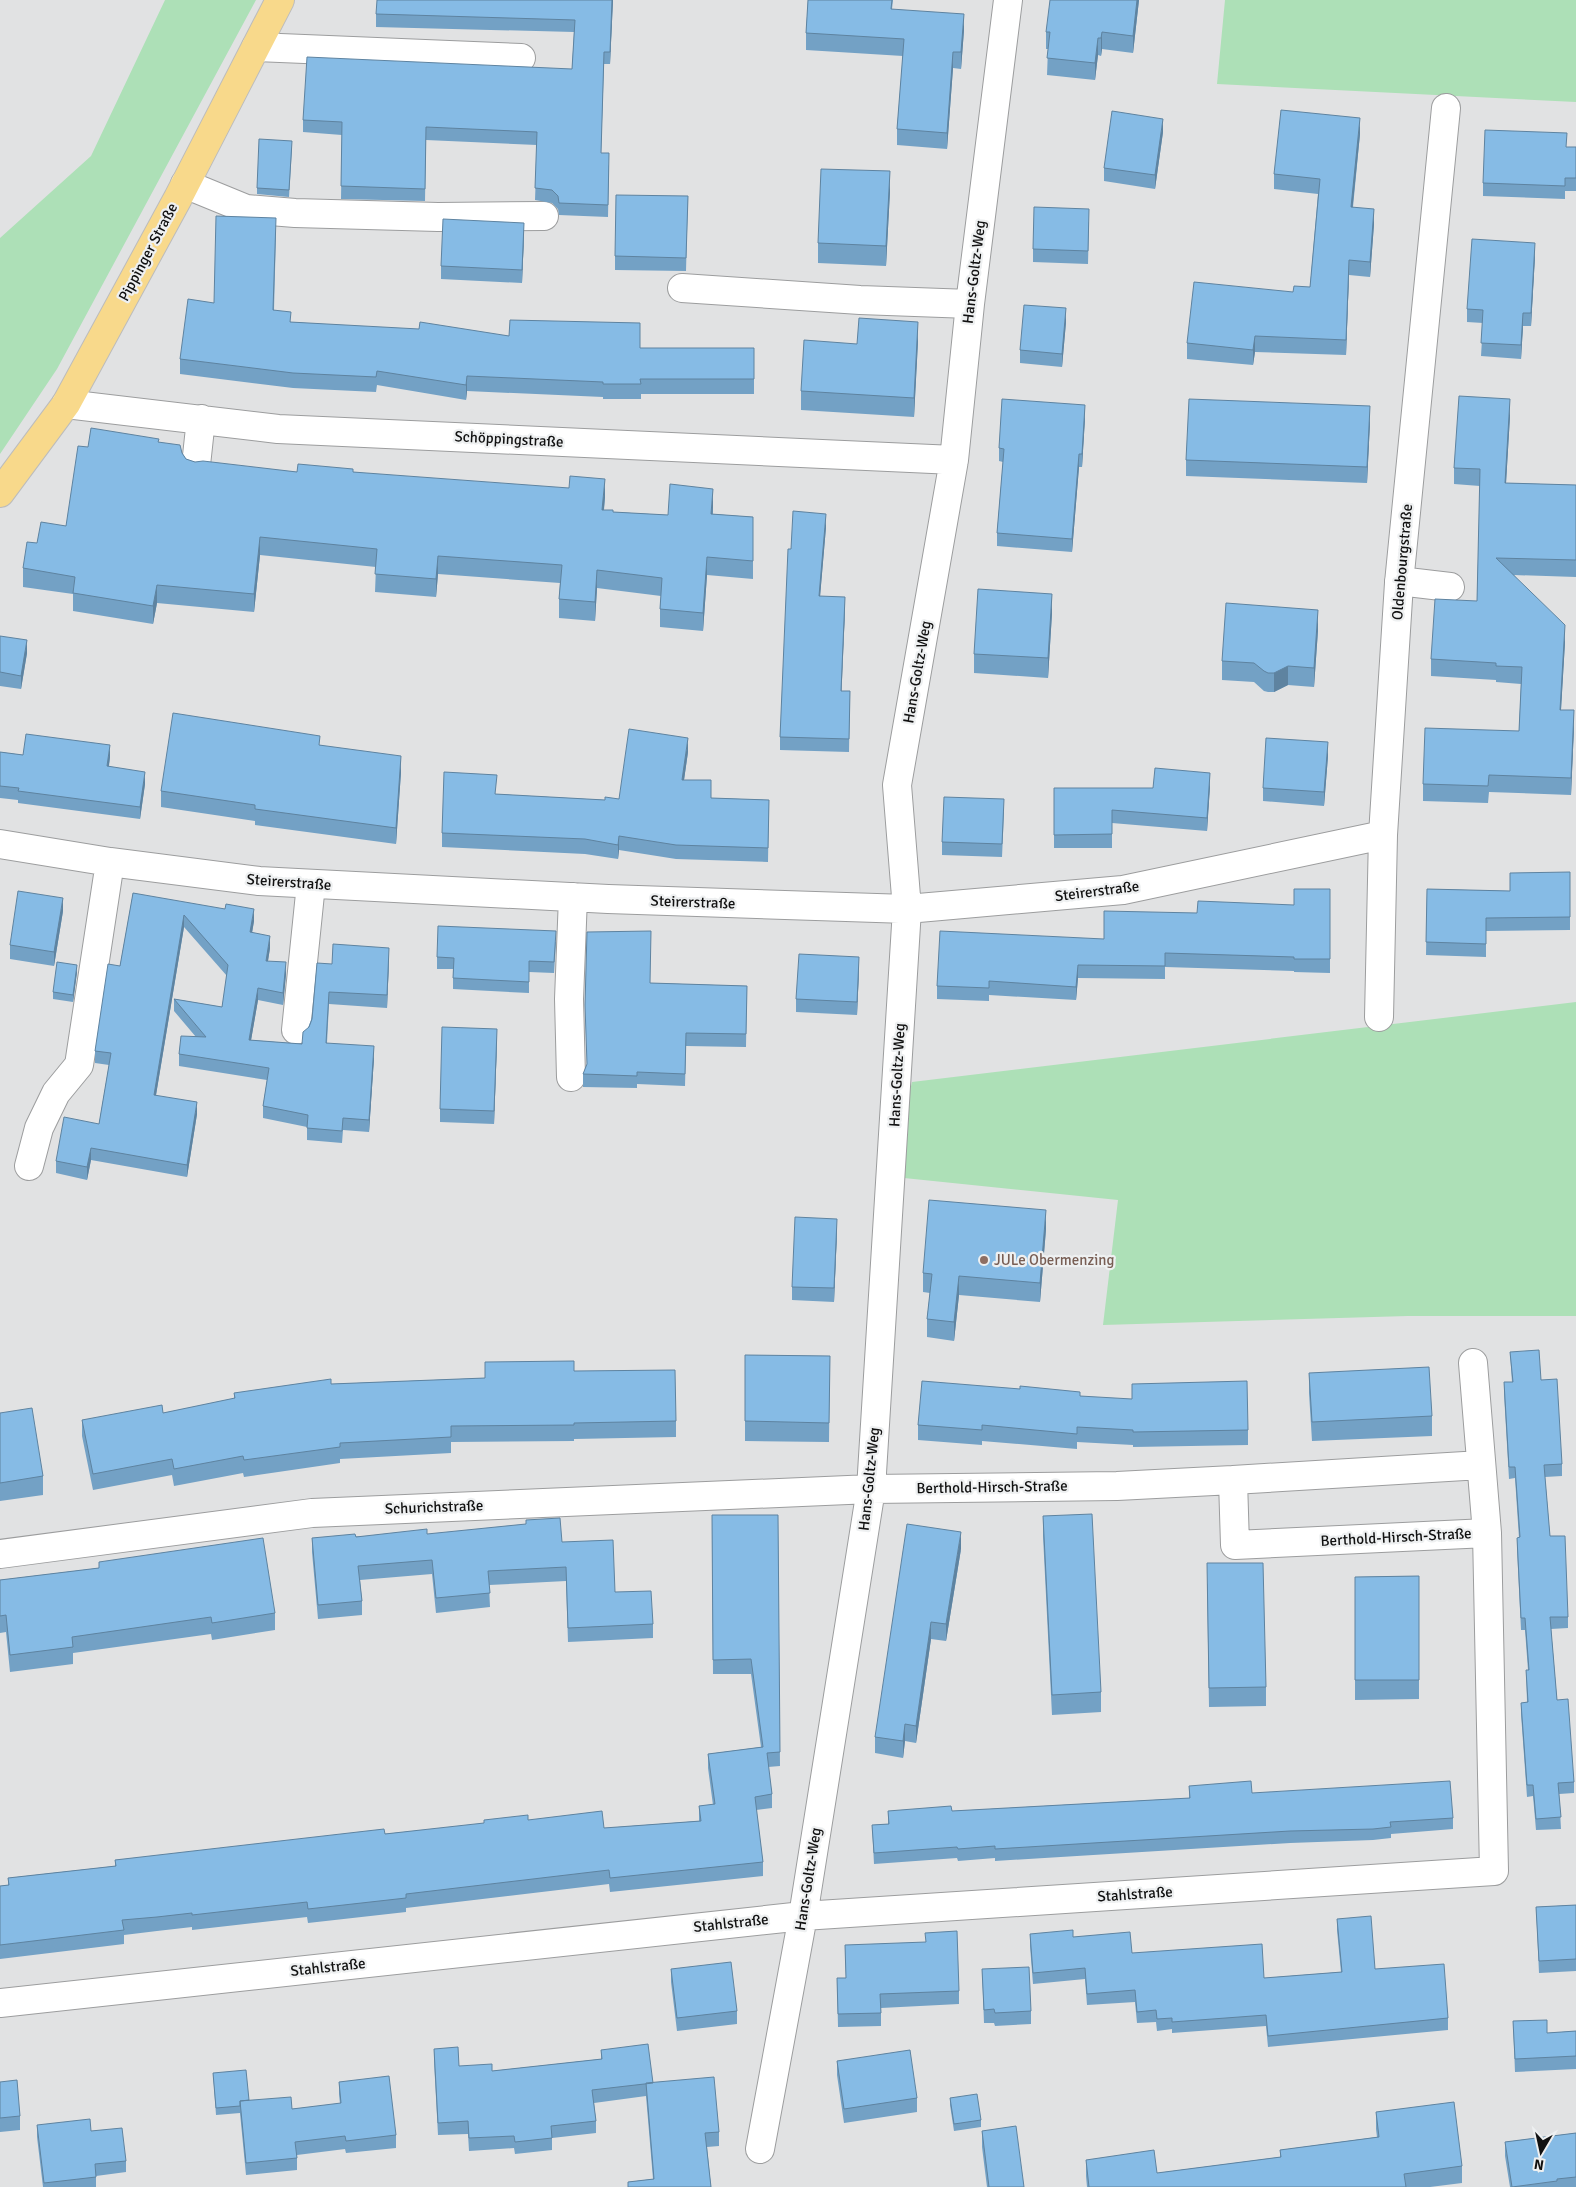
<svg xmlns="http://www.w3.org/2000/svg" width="1576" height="2187" font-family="Signika,sans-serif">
  <rect width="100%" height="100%" fill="#e1e2e3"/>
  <path fill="#ade0b7" d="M165,0h91l-199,369 -57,85v-216l91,-82z
    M1225,0h351v102l-359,-18z
    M1576,1002v314h-168l-305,9 15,-125 -214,-22 -12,-10 20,-86z"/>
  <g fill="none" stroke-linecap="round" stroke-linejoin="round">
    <defs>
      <path id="minor" d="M256,47l265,11
        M185,184l61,25 49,4 143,4 106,-1
        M682,288l178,12 110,4
        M66,404l212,25 676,31
        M196,465l5,-46
        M1399,581l51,6
        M0,844l110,18 149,19 349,18 299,10 216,-19 260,-55
        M1379,1017l4,-182 16,-252 47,-475
        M296,1030l15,-146
        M571,1077l-2,-78 4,-102
        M29,1166l10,-38 17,-35 23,-28 31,-203
        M1233,1480l248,-15
        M0,1554l312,-41 559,-24 246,-3 116,-6 2,65 252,-12
        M0,2003l803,-87 691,-45 -7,-338 -14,-170
        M760,2149l43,-233 68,-427 36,-580 -10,-124 57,-325 16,-156 38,-304"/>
      <path id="major" d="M0,493l66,-89 112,-206 102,-198"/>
    </defs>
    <use href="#minor" stroke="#9c9d9e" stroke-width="30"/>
    <use href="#major" stroke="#bcbcbc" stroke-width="30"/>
    <use href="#minor" stroke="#fff" stroke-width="28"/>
    <use href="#major" stroke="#f8d98b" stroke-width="28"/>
  </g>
  <path fill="#73a1c5" d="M613,0l-3,64h-6l-3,89 8,13 -1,51 -49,-2 -1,-6 -6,-6 -17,-3 2,-55 -111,-5 -1,61 -84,-2 1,-64 -39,-3v-12l269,-51 2,-37 -198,-5v-13z
    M808,0h85l-1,9 72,21 -3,39 -8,-1 -6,81 -50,-4v-16l6,-73 -97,-6v-17z
    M1139,0l-6,53 -31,-4 -1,7 -3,-1 -3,25 -48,-5 1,-26h-2v-17z
    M1163,132l-8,57 -51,-8v-13z
    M1360,134l-7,73 21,17 -4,53 -21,-2 -3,80 -91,-3 -2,13 -66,-6v-16l106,-51 17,-5 8,-93 -44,-5v-15z
    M1567,147h9v44h-11v8l-82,-3v-13z
    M292,148l-3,49 -32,-3v-6z
    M890,191l-4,75 -68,-3v-20z
    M688,196l-2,75 -71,-1v-14z
    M1089,222l-1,42 -55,-2v-13z
    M276,233l-2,77 17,12 218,14 131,12h114v46h-113v5h-38v-2l-136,-6 -1,9 -89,-15 -1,7 -83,-4 -113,-14v-15l34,-56z
    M524,236l-2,47 -81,-4v-13z
    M1535,256l-4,70h-8l-2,33 -40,-3 2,-33 -16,-1v-13z
    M1066,322l-4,45 -42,-4v-13z
    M918,341l-4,76 -113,-7v-19l56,-47z
    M1510,416l-4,67 70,2v92l-62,-2 51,67 -4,68 13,17 -3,68 -82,-3 -1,11 -65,-2v-17l96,-53 2,-47 -25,-2v-2l-65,-4v-17l46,-58 3,-115 -26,-2v-16z
    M1085,418l-3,49h-3l-7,85 -75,-6v-13l6,-71 -4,-1v-13z
    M1370,422l-3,61 -181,-7v-16z
    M159,442l23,11 4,6 9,3 102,10h56l252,25 -1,13 9,2 55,3 45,-8v7l40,3v62l-46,-4 -4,56 -43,-4v-18l1,-13 -64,-8 -2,33 -36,-3v-19l1,-16 -122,-9 -2,23 -61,-5 1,-25 -116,-12 -6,57 -97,-9 -4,21 -80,-13v-17l-50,-7v-19l14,-25 29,-17 22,-79z
    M826,527l-6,69 25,14 -4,81h9l-1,61 -69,-2v-13l11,-188z
    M1052,613l-4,65 -74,-5v-19z
    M1318,630l-4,57 -26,-2 -14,7h-6l-4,-1 -10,-9 -32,-2v-19z
    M0,636l27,17 -6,36 -21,-3z
    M320,745l81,27 -5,72 -141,-19v-4l-94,-14v-16z
    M0,752l23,3 87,2 -1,9 36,18 -5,35 -122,-16v-3l-18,-2z
    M688,752l-4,28 27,18 58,2 -1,62 -92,-3 -57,-9 -1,9 -33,-5 -143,-7v-14l54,-39 109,6 14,-1z
    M1328,756l-4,50 -61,-5v-13z
    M1210,786l-3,45 -95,-8v25h-58v-60h99z
    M1004,812l-2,45 -60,-2v-13z
    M1570,872v58l-84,1v26l-60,-2 1,-66 83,2z
    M1330,889v84l-36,-1v-1l-129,-4v12l-87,-1 -2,22 -87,-5v6l-52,-2v-13l260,-73 97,-8z
    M133,893l121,28 -2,12 18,15 -2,13 18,13 -3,31 -25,-5 -7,40 51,4 30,-80 57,-4 -2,48 -58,-4 -2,39 47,15 -5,74 -26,-2 -1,13 -35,-3v-13l-44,-9v-12l4,-26 -88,-14v-12l17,-17 -22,-26v-12l48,8 5,-31 -43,-49 -28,168 41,19 -10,63 -96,-17 -4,20 -31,-7v-12l43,-37 10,-59 -14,-2v-12l25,-85z
    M63,911l-9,55 -44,-7v-14z
    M556,942l-2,31 -25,-1v21l-76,-4v-20h-16v-12z
    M859,970l-2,45 -61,-3v-13z
    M77,972l-4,30 -20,-3v-7z
    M650,983l97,3 -1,61 -60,-1 -1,40 -48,-2v4l-54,-1v-13z
    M497,1042l-3,82 -54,-2v-13z
    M1046,1229l-6,73 -81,-7 -5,46 -27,-4v-18l3,-26 -7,-1v-19z
    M837,1232l-3,70 -42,-2v-13z
    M1510,1352l31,28 21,84v12l-17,1 5,59 18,81v11l-17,1 6,71 17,82v11l-15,1 2,35 -25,1 -3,-34 -6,1 -6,-83v-11l6,-1 -1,-32h2l-3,-40h-4l-4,-81v-11h2l-4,-60 -6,1 -5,-85v-12h8z
    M745,1355l85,1 -1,86 -84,-1z
    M574,1371l102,50v16l-102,2v2l-123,1v11l-111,6v4l-96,14 -1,-4 -69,13 -2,-11 -79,15 -11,-54v-16l81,-7 71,-14v-6l97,-9 154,-6z
    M1309,1373l123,43v20l-120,5 -3,-48z
    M1080,1396l168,34v15l-115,2v-2l-56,-3v7l-95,-8v4l-64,-5v-15z
    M0,1413l43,63v19l-43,6z
    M712,1515h66l2,251 -12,1 4,27v14l-16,2 7,52v14l-153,16 -1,-8 -203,24v4l-98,11 -1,-6 -115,13v-3l-35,4 -33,4v9l-124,15v-73l8,-1v-7l107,-12v-6l413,-40 76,8 95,-7v-15l14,-1 -5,-37v-14l53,-7 -10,-73h-38z
    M1043,1516l58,176v20l-49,3 -9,-179z
    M427,1534l135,8 53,50 38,32v14l-85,4 -2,-61 -77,4 1,22 -54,6 -4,-39 -72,6 2,21v14l-44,4 -6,-67v-14z
    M961,1549l-15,92 -15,-2 -15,104 -11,-2 -2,17 -28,-5v-16z
    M99,1562l176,51v17l-63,10 -1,-6 -138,19v11l-63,8 -4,-40 -6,1v-53l99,-12z
    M1419,1576v123l-64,1v-123z
    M1207,1583l59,104v19l-57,1z
    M1189,1786l63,7 201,25v11l-62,5v4l-18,2 -83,3 -295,18v-3l-37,3 -1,-3 -83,6 -2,-39 16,-1v-13h64l237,-13z
    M1576,1905v66l-37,2 -3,-66z
    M1337,1919l38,50 73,49v12l-180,17 -2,-21 -94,7v-4l-15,2 -1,-9 -19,1 -2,-21 -48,3 -2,-26 -52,5 -3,-38v-12l43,3 59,16 132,25 77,-6 -4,-42z
    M845,1945l114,46v13l-78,4v18l-43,1 -1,-49h9z
    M671,1969l66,42v13l-60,7 -6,-49z
    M982,1969l49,42v13l-36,2 -1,-3h-10z
    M1513,2021l34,12 29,-2v38l-61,3z
    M434,2049l25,17 33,5 109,-12v-9l52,33 66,49v14l-12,1 4,40h-83v-5l25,-3 -7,-83 -52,7 2,18v12l-44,5v12l-37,4 -1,-6 -45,3 -1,-17 -30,1 -4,-74z
    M837,2061l80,37v14l-73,11 -7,-48z
    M213,2073l36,27 43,9 48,-5 -1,-10v-12l57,53v13l-50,5 -1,-4 -48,6v15l-51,5 -6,-62 -24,2z
    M0,2082l20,34v14l-20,2z
    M950,2098l31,22v7l-27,4 -4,-26z
    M1376,2112l86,54v17l-32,4h-343l-1,-11v-16l71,13 123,-16v-7l97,-13 -1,-8z
    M37,2125l54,6 35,30v11l-30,4v11h-53l-6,-50z
    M982,2131l42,56h-37l-5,-40z
    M1576,2133v54h-66l-5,-31v-14z"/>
  <path fill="#5e83a0" d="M612,0h1l-3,64v-12z
    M1137,0h2l-6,53v-17z
    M964,14v16l-3,39v-17z
    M1102,32v17l-1,7v-18z
    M1098,38v17l-3,25v-17z
    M953,52v16l-6,81v-16z
    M1360,118v16l-9,88v-15z
    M1163,119v13l-8,57v-14z
    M890,171v20l-4,75v-20z
    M1374,209v15l-4,53v-15z
    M524,223v13l-2,47v-13z
    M1535,243v13l-4,70v-13z
    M1349,260v15l-3,80v-15z
    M1066,308v14l-4,45v-13z
    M1523,313v13l-2,33v-14z
    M918,322v19l-4,76v-19z
    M1255,336v16l-2,13v-15z
    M467,376v15l-1,9v-15z
    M1510,399v17l-5,84v-17z
    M1085,405v13l-3,49v-13z
    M1370,406v16l-3,61v-16z
    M1079,454v13l-7,85v-13z
    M605,479v18l-3,31v-18z
    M713,489v18l-2,25v-18z
    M826,514v13l-7,82v-13z
    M260,537v18l-6,57v-18z
    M438,556v18l-2,23v-18z
    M707,557v18l-4,56v-18z
    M597,570v18l-2,33v-19z
    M157,585v18l-4,21v-18z
    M1052,594v19l-4,65v-20z
    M845,597v13l-4,94v-13z
    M1318,610v20l-4,57v-19z
    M1565,625v17l-5,84v-16z
    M27,640v13l-6,36v-13z
    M1288,666v19l-14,7v-19z
    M1574,710v17l-3,68v-17z
    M688,738v14l-6,42v-14z
    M1328,742v14l-4,50v-14z
    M110,745v12l-3,21v-12z
    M401,756v16l-5,72v-16z
    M145,772v12l-5,35v-12z
    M1210,773v13l-3,45v-13z
    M619,836v14l-1,9v-14z
    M63,898v13l-9,55v-14z
    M254,909v12l-4,23v-12z
    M184,915v12l-30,180v-12z
    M270,936v12l-4,25v-12z
    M389,948v12l-2,48v-13z
    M859,957v13l-2,45v-13z
    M286,962v12l-3,31v-12z
    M77,965v7l-4,30v-7z
    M1078,965v13l-2,22v-13z
    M258,988v12l-9,52v-12z
    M497,1029v13l-3,82v-13z
    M374,1046v12l-5,74v-12z
    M197,1102v12l-10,63v-12z
    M91,1148v12l-4,20v-13z
    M1046,1210v19l-6,73v-19z
    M837,1219v13l-3,70v-14z
    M959,1276v19l-5,46v-19z
    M961,1532v17l-15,92v-17z
    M931,1622v17l-15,104v-17z
    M905,1724v17l-2,17v-17z"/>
  <path fill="#86bbe5" stroke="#5e83a0" d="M377,0h235l-2,52h-6l-3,101h8l-1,52 -49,-2 -1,-7 -6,-6 -17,-2 2,-56 -111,-5 -1,62 -84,-3 1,-64 -39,-2 4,-63 265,12 3,-49 -199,-6z
    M808,0h84l-1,9 73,5 -3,38h-8l-6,81 -50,-4 7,-90 -98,-6z
    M1050,0h87l-4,36 -31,-4 -1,6h-3l-3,25 -48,-5 3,-26h-4z
    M1281,110l79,8 -9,89 23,2 -4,53 -21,-2 -3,80 -91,-4 -2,14 -66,-7 7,-61 99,10 1,-6 16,1 10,-108 -46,-5z
    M1112,111l51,8 -8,56 -51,-7z
    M1485,130l82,3 -1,14h10v31h-11v8l-82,-3z
    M259,139l33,2 -3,49 -32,-2z
    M821,169l69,2 -4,75 -68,-3z
    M616,195l72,1 -2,62 -71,-2z
    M1034,207l55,2 -1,42 -55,-2z
    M216,216l60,2 -3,92 18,2 -1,10 129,7 1,-7 89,14 1,-16 130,3v25h114v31h-114l1,5h-38v-2l-136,-6 -1,9 -89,-14 -1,6 -83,-4 -113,-14 8,-60 26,4z
    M443,219l81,4 -2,47 -81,-4z
    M1472,239l63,4 -4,70h-8l-2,32 -40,-2 2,-33 -16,-1z
    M1024,305l42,3 -4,46 -42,-4z
    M859,318l59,4 -4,76 -113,-7 3,-51 53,4z
    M1459,396l51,3 -5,84 71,2v75l-80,-2 69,67 -5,85h14l-3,68 -82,-3 -1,11 -65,-2 2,-56 94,3 3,-64 -26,-1v-3l-65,-4 4,-60 42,2 3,-132 -26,-1z
    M1002,399l83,6 -3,49h-3l-7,85 -75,-6 7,-84 -5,-1z
    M1189,399l181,7 -3,61 -181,-7z
    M91,428l68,11 -1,3 22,3 2,8 4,6 9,3 8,-1 94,11 1,-8 55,5v3l216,16 1,-12 35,3 -3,31h11v2l55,3 2,-31 43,5 -2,25 42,3v44l-46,-4 -4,56 -43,-4 2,-31 -65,-8 -2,32 -36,-3 3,-34 -124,-9 -2,23 -61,-5 2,-25 -117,-12 -6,57 -97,-9 -4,21 -80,-13 2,-16 -52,-9 4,-26 10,1 4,-21 25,4 12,-80 10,1z
    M793,511l33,3 -7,82 26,1 -4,94h9l-1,48 -69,-2 8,-188h3z
    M978,589l74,5 -4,64 -74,-4z
    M1226,603l92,7 -4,58 -26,-2 -14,7h-6l-4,-2 -10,-8 -32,-2z
    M0,636l27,4 -6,36 -21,-4z
    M173,713l147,23 -1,9 82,11 -5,72 -141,-19v-4l-94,-14z
    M629,729l59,9 -6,42h29v18l58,2 -1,48 -92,-3 -57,-9 -1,9 -33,-6 -143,-6 2,-61 53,3 -2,19 110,6v-3l14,2z
    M26,734l84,11 -3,21 38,6 -5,35 -122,-16 1,-3 -19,-2v-34l23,3z
    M1266,738l62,4 -4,50 -61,-4z
    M1155,768l55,5 -3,45 -95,-8v24l-58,1v-47h99z
    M944,797l60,2 -2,45 -60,-2z
    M1570,872v45l-84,1v26l-60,-2 1,-53 83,2v-18z
    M1294,889h36v70h-36v-2l-129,-4v13l-87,-1 -2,22 -87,-6v7l-52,-2 3,-55 164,8v-28l93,2 1,-12 96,4z
    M18,891l45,7 -9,54 -44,-7z
    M133,893l92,16 1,-5 28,5 -4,23 20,4 -4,25 20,1 -3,31 -25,-5 -9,52 53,4 1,-12 6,-5 3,-8 5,-56 15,1 1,-20 56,4 -2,47 -58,-3 -3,51 48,3 -5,74 -26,-2 -1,13 -35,-3 1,-13 -45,-9 6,-38 -90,-14 2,-18 25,1 -32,-38 48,8 6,-42 -44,-50 -30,180 43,7 -10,63 -96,-17 -4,19 -31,-6 8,-44 35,7 12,-71 -16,-2 13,-87 12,2z
    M438,926l118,5 -2,31 -25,-1v21l-76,-4 1,-20 -17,-1z
    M651,931l-1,52 97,3 -1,48 -60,-1 -1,41 -48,-2v4l-54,-2 4,-10 -2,-59 2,-73z
    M799,954l60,3 -2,45 -61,-3z
    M57,962l20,3 -4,30 -20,-3z
    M442,1027l55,2 -3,82 -54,-2z
    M929,1200l117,10 -6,73 -81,-7 -5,46 -27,-3 5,-45 -9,-1z
    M795,1217l42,2 -3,69 -42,-1z
    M1539,1350l2,30 16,-1 5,85 -18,1 6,71h15l3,81h-18l7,83 11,-1 6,83 -16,1 3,34 -25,2 -3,-34h-6l-6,-82 7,-1 -2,-32h3l-4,-52h-4l-4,-80 3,-1 -5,-70h-6l-5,-85h9l-3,-30z
    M745,1355l85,1 -1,67 -84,-2z
    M574,1361v10l101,-1 1,51 -102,2v2l-123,1v11l-111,6v4l-96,13 -1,-4 -69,13 -2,-10 -79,15 -11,-54 80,-15 1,8 72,-15 -1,-5 97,-14v5l154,-6v-16z
    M1429,1367l3,49 -120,6 -3,-49z
    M922,1381l98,8v-3l60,6v4l52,3v-15l115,-3 1,49 -115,2v-2l-56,-3v7l-95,-9v5l-64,-5z
    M32,1408l11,68 -43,7v-70z
    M1092,1514l9,178 -49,3 -9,-179z
    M712,1515h66l2,237 -13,1 5,41 -17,3 8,65 -153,16 -1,-8 -203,24v4l-98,11 -1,-7 -115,13v-2l-35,4 -35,3 2,10 -124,15v-59l9,-1 -1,-7 108,-12 -1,-6 269,-31 1,5 99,-11v-3l44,-5v5l74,-9 2,17 97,-7 -2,-15 16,-2 -7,-50 55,-7 -12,-88 -38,1z
    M560,1518l2,24 51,-2 2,52 36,-1 2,33 -85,4 -2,-61 -78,4 2,22 -54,5 -4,-38 -74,6 4,35 -44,4 -6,-67 43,-4 1,3 71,-8v5l99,-10v-4z
    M907,1524l54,8 -15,92 -15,-2 -15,104 -11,-2 -2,17 -28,-4z
    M263,1538l12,75 -63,10 -1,-6 -139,20 1,10 -63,8 -4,-40 -6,1v-36l99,-12v-6z
    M1207,1563h56l3,124 -57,1z
    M1419,1576v104h-64v-103z
    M1251,1781l1,12 198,-12 3,37 -63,4 1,5 -18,2 -83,2 -295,18v-3l-37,3 -1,-2 -83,6 -2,-28 17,-1 -1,-13 63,-5 1,5 238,-13 -1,-12z
    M1576,1905v54l-37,2 -3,-54z
    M1371,1916l4,53 69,-5 4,54 -180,18 -2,-21 -94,7v-4l-15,1 -1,-9 -19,2 -2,-22 -48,4 -2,-26 -52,5 -3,-39 43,-4v7l57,-5 2,21 130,-9 2,34 78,-6 -5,-53z
    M957,1931l2,60 -79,3 1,19 -43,1 -1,-36h9l-1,-33 81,-3 -1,-9z
    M731,1962l6,49 -60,7 -6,-49z
    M1029,1967l2,44 -36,2 -1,-4 -10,1 -2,-41z
    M1547,2020v13l29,-2v25l-61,3 -2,-38z
    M648,2044l5,39 -61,7 4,31 -45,5 1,12 -37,4 -1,-6 -45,2 -1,-17 -30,2 -4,-74 24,-2 1,19 33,-2v7l110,-12 -1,-9z
    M910,2050l7,48 -73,11 -7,-48z
    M246,2070l3,30 -9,1v5l-24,2 -3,-35z
    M389,2076l7,59 -50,6 -1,-5 -50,6 2,16 -51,5 -6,-62 51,-4 1,12 49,-6 -2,-21z
    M714,2077l5,55 -14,1 6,54h-83v-5l26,-3 -8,-96z
    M17,2080l3,36 -20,2v-36z
    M977,2094l4,26 -27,4 -4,-26z
    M1454,2102l8,64 -58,8 2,13h-317l-3,-27 68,-10 3,23 124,-16 -1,-7 99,-13 -3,-25z
    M90,2119l1,12 31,-3 4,33 -31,3 1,13 -52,6 -7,-58z
    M1016,2126l8,61h-35l-7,-56z
    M1576,2133v44l-19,2v2l-45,6 -7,-45z"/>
  <circle fill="#8d6e63" stroke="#eef0f1" stroke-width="2" cx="984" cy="1260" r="5"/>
  <g text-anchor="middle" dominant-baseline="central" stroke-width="4.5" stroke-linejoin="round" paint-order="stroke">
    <g font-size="15" fill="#111" stroke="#eef0f1">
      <text transform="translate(148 252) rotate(-62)">Pippinger Straße</text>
      <text transform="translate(974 272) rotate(-83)">Hans-Goltz-Weg</text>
      <text transform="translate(509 439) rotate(3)">Schöppingstraße</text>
      <text transform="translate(1402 562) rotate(-85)">Oldenbourgstraße</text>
      <text transform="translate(917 672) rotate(-80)">Hans-Goltz-Weg</text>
      <text transform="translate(289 882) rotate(4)">Steirerstraße</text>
      <text transform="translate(1097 891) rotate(-7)">Steirerstraße</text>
      <text transform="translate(693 902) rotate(2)">Steirerstraße</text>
      <text transform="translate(897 1075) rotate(-87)">Hans-Goltz-Weg</text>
      <text transform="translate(869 1479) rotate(-84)">Hans-Goltz-Weg</text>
      <text transform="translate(992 1487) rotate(-1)">Berthold-Hirsch-Straße</text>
      <text transform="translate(434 1507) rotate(-2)">Schurichstraße</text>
      <text transform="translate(1396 1537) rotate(-3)">Berthold-Hirsch-Straße</text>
      <text transform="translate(808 1879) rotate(-81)">Hans-Goltz-Weg</text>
      <text transform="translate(1135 1894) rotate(-4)">Stahlstraße</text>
      <text transform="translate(731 1923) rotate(-6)">Stahlstraße</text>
      <text transform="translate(328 1967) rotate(-6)">Stahlstraße</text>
    </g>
    <g font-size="15" fill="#785e54" stroke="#eef0f1" text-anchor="start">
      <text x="994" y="1260">JULe Obermenzing</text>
    </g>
  </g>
  <g transform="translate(1541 2152) rotate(189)" stroke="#eef0f1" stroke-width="4" paint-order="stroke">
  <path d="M0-4L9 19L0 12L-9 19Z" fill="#111111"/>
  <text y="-8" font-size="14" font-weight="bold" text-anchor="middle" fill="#111111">N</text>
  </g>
</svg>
